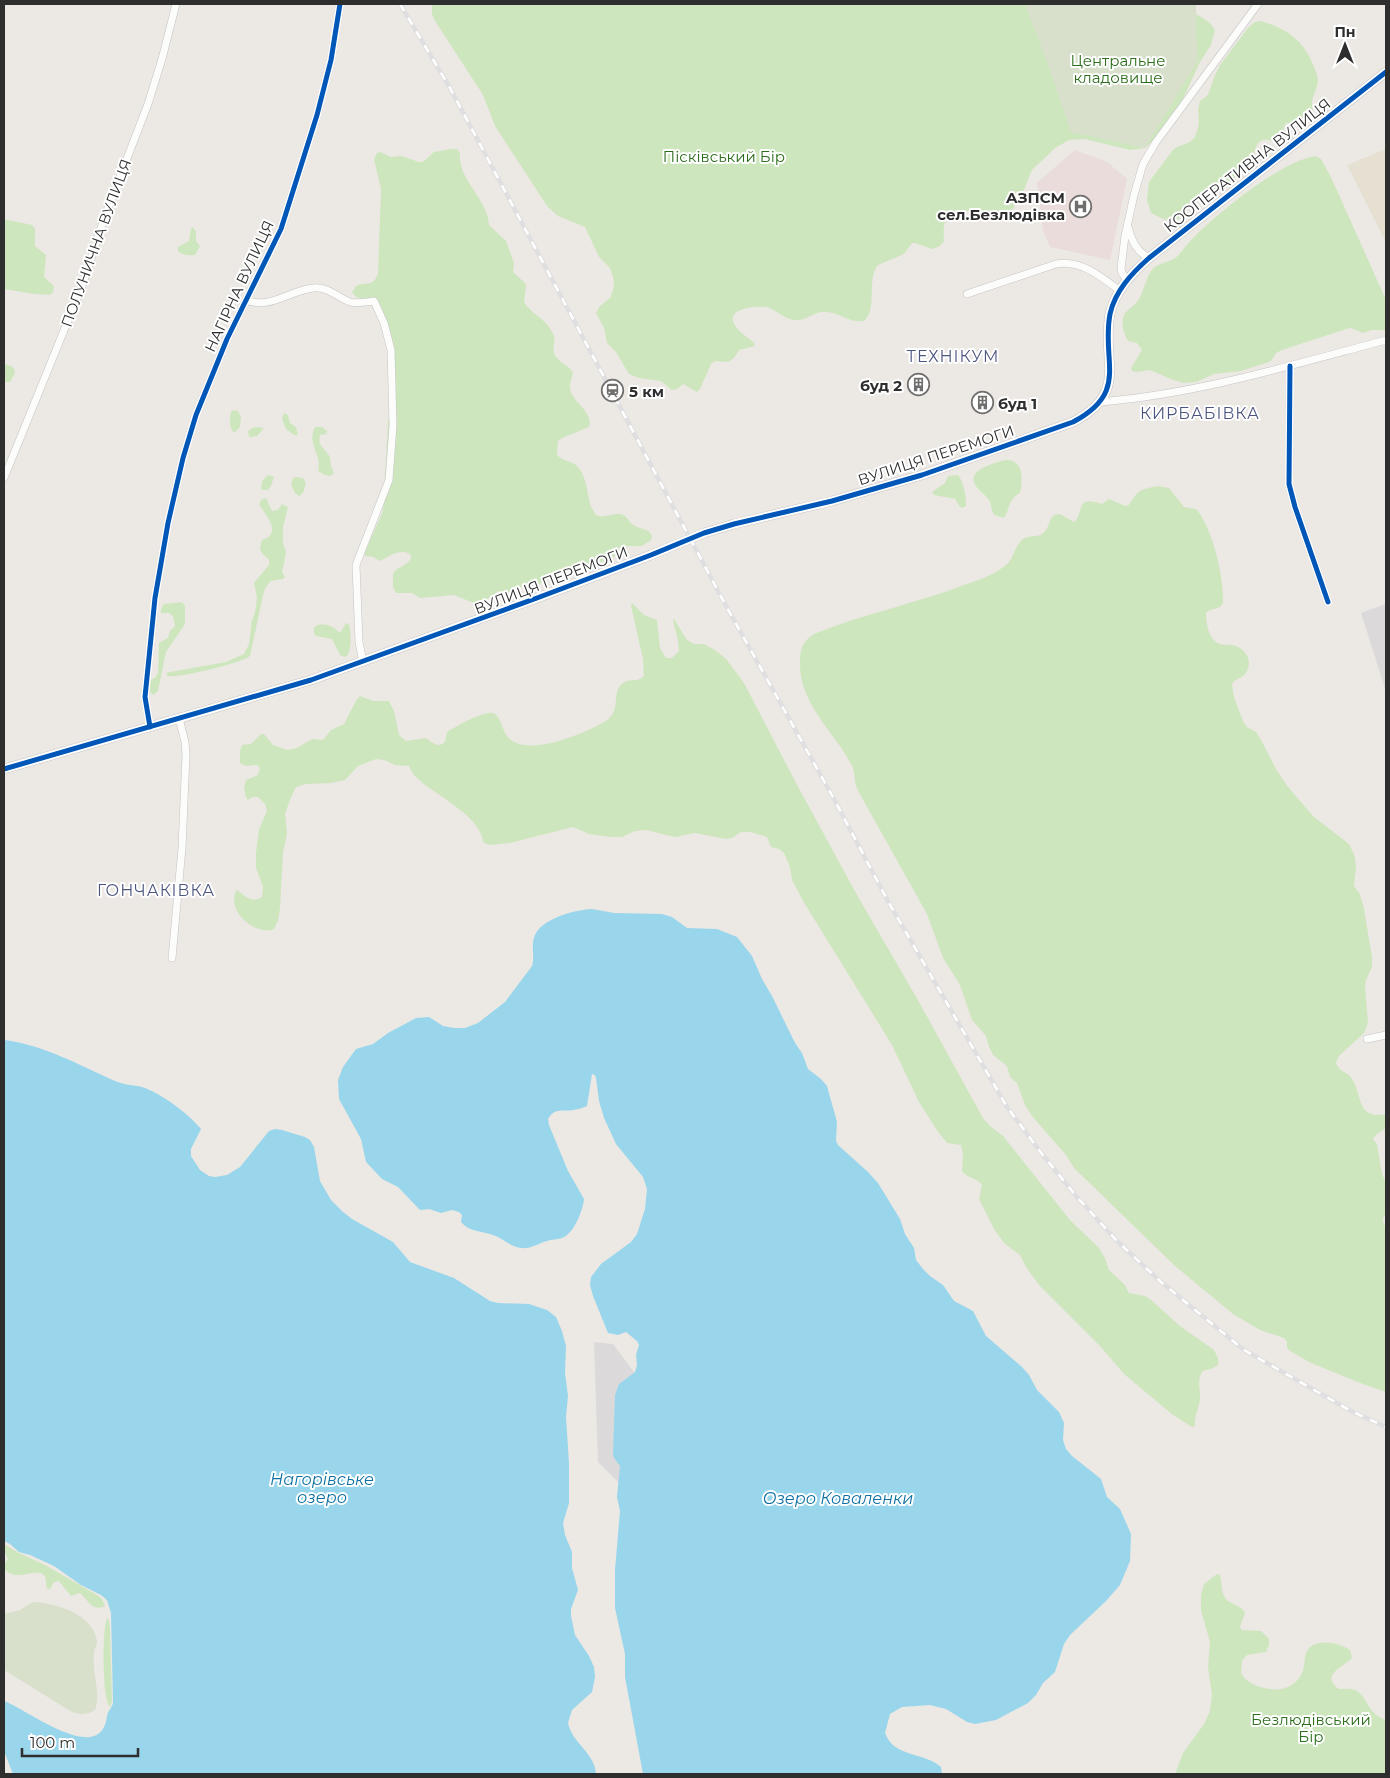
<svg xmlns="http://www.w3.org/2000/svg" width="1390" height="1778" font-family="Montserrat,sans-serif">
  <rect width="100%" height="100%" fill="#ece8e4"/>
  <path fill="#dcd9db" d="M1386,604v88l-25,-79z
    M594,1342l19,2 56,75 -49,65 -22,-22z"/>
  <path fill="#e6e0d3" d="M1386,149v94l-39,-78z"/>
  <path fill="#e9dcdb" d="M1075,150l32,12 20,17 -17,81 -60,-13 -7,-17 -6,-47z"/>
  <path fill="#cee6be" d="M432,4h731c15,3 45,11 52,26l-4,15 -11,17 -20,43 -28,37 -7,6 -15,2 -45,-11 -16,1 -14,8 -23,22 -11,27 -9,13 -8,7 -14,2 -23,-8 -11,-1c-13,9 -13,16 -12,31l-4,5 -8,3 -17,-6h-3l-8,11 -26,11c-12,15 0,44 -14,56 -15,2 -24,-8 -37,-9 -12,-2 -21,10 -33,8 -10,-1 -17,-10 -27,-13 -9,-1 -37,0 -34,14 2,9 15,16 21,22l1,3 -16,4 -5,8 -6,4 -13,-1 -4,3 -11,25 -3,3 -14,-8 -6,5 -5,1 -11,-9 -22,-3 -10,-4 -13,-22 -9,-9 -3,-15 -8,-15 4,-7 11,-9 3,-11 -1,-9 -3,-9 -11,-11 -14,-30 -27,-11 -11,-10 -52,-80 -12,-31 -48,-74 -3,-7z
    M1260,21c23,6 41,17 51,39 3,7 7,14 7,22 -1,7 -5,13 -6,19 0,6 2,10 0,15l-15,7h-11c-3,4 -2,10 -5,14 -6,8 -16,-1 -22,5 -4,4 -5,16 -9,21 -14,19 -44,35 -65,42l-6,14 -14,1 -14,-7 -4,-13 2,-18 24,-32 4,-3 13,-5 5,-5 4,-13 -1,-14 2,-9 8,-6 5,-15 7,-15 28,-37 7,-6z
    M451,149h6l3,4c-3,26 28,46 29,72l17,16 8,22 -1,9 12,11 1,3 -2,16c8,13 23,17 29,32 4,8 -3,16 3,23 5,7 13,8 17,16 -1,5 -4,10 -3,16 3,14 24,23 19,38l-27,11 -4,3 -1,14c6,7 15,5 21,12 12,14 7,34 18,48 8,4 15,-2 24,-1 6,1 8,6 12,10 7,6 16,3 20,12l-1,4 -9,6h-21l-6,10 -8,4 -17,5 -16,2 -12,8h-9c-5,4 -10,5 -14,10h-15l-14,8 -11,-2 -20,14 -25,-10 -34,3 -8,-5h-16l-3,-6v-13c4,-8 15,-8 18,-16l-1,-4c-11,-6 -21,3 -30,7l-7,-4 -8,-1 -1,-2 19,-43 5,-89 8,-39 -7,-37 -16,-44 -17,-5 -4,-5 4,-6c11,-5 16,2 22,-12l3,-85 -7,-30 3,-6 4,-1 10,5 10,-1 18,6h4l11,-10z
    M1316,156l5,3 10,18 55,123v30h-14l-9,3 -12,-5 -5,1 -64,21 -6,3 -5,8 -5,2 -25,8 -27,3 -18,8 -12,1 -11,-3 -23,-10 -13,2 -5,-1 -1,-3 11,-18 -5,-7 -9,-2c-4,-7 -9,-21 -2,-29 5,-5 9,-7 13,-13 5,-9 7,-20 12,-28 6,-9 19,-8 27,-15 5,-6 9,-12 15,-18 25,-25 89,-78 123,-82z
    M4,219l28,6 3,4v17l11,9 -2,22 10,9 -1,6 -3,3 -16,-1 -30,-5z
    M192,227l4,4v10l4,5 -5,9c-6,1 -13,0 -17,-4v-4l11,-6 1,-8z
    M4,364l7,2 4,4 -1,5 -4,7h-6z
    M232,410l6,1 3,6 -1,10 -6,6c-5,-5 -5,-17 -2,-23z
    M284,413l4,2 2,8 6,4 2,8h-4l-8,-6 -4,-10z
    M254,427l10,1 -7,8 -8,1 -1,-6z
    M315,427h7l5,4 -1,3 -6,1c-3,11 5,13 10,22l1,9 3,7 -4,3 -5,-1 -7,-4c5,-16 -12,-26 -3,-44z
    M1005,460c19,-1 18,20 15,33 -13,7 -10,16 -16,25l-10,-3c-3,-5 -2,-10 -5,-15 -4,-6 -10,-9 -14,-15 -8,-16 20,-22 30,-25z
    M268,475l6,2 -3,9 -3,4h-6l-1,-2 1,-7z
    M958,475c6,7 8,22 8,31l-4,2 -2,-1 -5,-8 -21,-4 -2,-3 13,-9 3,-7z
    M296,477l7,1 3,5 -3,10 -4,3 -4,-3 -4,-8 2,-7z
    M1158,486l11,2 15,19 12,2c17,19 28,69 27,94 -4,8 -12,4 -17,10 0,9 2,23 10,29 5,4 10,2 16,3 12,2 21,14 15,26 -3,7 -11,7 -15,13l2,13 9,24 4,6 9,5 4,6 16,31 12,18 26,30 35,27 6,13 1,10 -2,19 6,8 4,15 8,48v10l-6,13 -1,7 3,36 -4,10 -25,23 -3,7c3,8 8,8 14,13 14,17 4,44 36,38v14l-9,6 -4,5 4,5 5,30 4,9v31c-5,4 -3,8 0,14v164l-23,-8 -52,-21 -21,-12 -3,-3v-6l-3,-4 -24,-8 -27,-16 -58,-48 -101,-98 -8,-13 -34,-39 -7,-11 -8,-22 -7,-6 -3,-11 -14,-11 -4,-8 -3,-11 -14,-16 -12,-35 -17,-27 -16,-44 -65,-116c-3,-6 -7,-12 -7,-18 -1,-7 -1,-12 -5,-18 -18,-32 -51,-60 -50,-99 0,-14 2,-21 14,-29 48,-20 101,-30 150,-49 12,-4 24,-8 35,-15 18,-11 12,-18 22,-29 6,-7 15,-3 21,-7 7,-4 6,-14 12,-19l6,-1 14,8c11,-9 0,-28 28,-18l7,-5 16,7 4,-1c10,-16 10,-15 29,-19z
    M266,498l6,13 6,-1 4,-6 6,3 -5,20v15l3,11 -4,19 3,5 -2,2 -12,2 -3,3 -4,7 -14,65c-8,7 -74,23 -83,20v-3l3,-1 56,-10 18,-8 5,-10 3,-24 3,-7 2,-16 -3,-14 15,-18v-5c-6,-7 -12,-8 -7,-20 22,-7 2,-26 -3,-36l3,-5z
    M182,602l3,4v18l-19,28 -8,39 -5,4 -4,-4 1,-11 5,-2 3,-5 1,-30 9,-5 2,-7 5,-5 -2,-10 -4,-3h-8v-4l3,-5z
    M632,603l12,12 13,5 3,28 6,10h6l7,-7 -1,-10 -5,-21 1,-1 13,21 7,4h10l11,6 11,9 18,24 51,98 62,114 62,107 64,116 7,8 13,10 67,84 29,28 6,10 4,12 16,15 4,8 16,3 5,3 30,27 34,24 4,8v7l-5,3 -10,3c-7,9 -2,17 -3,28 -1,10 -6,16 -5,27l-3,1 -19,-12 -49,-41 -24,-28 -61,-61 -13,-18 -6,-12 -16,-12 -10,-14 -15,-30 3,-14c-5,-7 -15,-7 -20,-14l1,-15 -2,-11 -14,-2 -11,-14 -17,-27 -27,-57 -89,-144 -11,-21 -2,-13 -6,-14 -5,-4 -8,-2 -4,-10 -17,-5h-9l-9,6 -6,1 -31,-6 -19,4 -6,-1 -24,-6 -11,1 -13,6h-11l-22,-3 -16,-7 -63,16 -21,2 -6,-3c-3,-28 -50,-47 -68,-66 -3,-3 -4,-6 -6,-10l-14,-1 -11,-5 -8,-1 -18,7 -13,14 -14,3 -25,1 -10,3 -5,10 -6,17 2,19 -4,20 -3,55 -2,13 -4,8c-18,8 -50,-20 -37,-39 8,6 15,14 25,7l1,-10 -7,-19v-15l3,-24 8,-18 -2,-7 -7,-7h-5l-5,3 -2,-2 -2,-11 2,-7 12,-5 2,-7 -3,-3 -11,1 -6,-3v-12l2,-6 9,-1 10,-10h3l9,11 15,5 9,-2 15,-9 11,1 8,-10 13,-6 13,-25 3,-3 13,5h16l5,10 5,24 7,6 20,-3c6,4 12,11 19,4l2,-10c8,-5 36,-21 46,-19 8,3 9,17 14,23 18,23 76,-2 97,-14 19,-10 6,-30 19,-39 7,-5 15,0 21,-7l-1,-17 -12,-53z
    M346,623l3,1c2,10 3,24 -2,32l-3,1 -4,-2 -8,-16 -16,-3 -2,-3v-6c9,-6 19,-1 26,6z
    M4,1544l13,8 28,13 52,30 5,4 3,7c-13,6 -17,-6 -25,-13l-9,3 -12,-15 -5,1 -4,7h-3l-2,-13 -4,-3c-13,-2 -26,8 -37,-4v-5l4,-5 -4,-8z
    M1217,1574l3,1c2,7 1,14 4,21 4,9 17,8 21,17l-5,14 2,3 19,1 8,8v6l-3,7 -19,3 -5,6 -1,12c4,8 14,13 23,15 16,4 32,0 39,-17 2,-7 1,-14 4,-20 8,-14 33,-8 43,-1l2,8c-8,9 -33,17 -13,31 5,0 11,-1 16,1 13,6 11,23 31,30v54h-211l8,-21 21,-29 6,-13 2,-16 -4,-28 2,-25 -9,-31v-16l3,-11z
    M107,1618l2,2 1,11 2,70 -2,6c-8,-8 -8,-77 -3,-89z"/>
  <path fill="#d8e0cc" d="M1025,4h171l1,58 -52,86 -74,-16 -22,-65z
    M33,1602c23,1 60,12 64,39 0,5 -2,7 -3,11 -1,5 0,11 0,16 1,12 6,29 1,42 -8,5 -14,5 -23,2l-68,-42v-56l16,-4z"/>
  <path fill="#99d6ec" d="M592,909l22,4 48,1 10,3 15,11 30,1 20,8 15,19 10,23 10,17 23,47 7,10 6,16 13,10 6,7 10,36 -1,19 2,4 30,27 10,11 22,36 5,15 9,14 2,12 7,9 7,7 13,9 11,16 19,10 13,25 36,31 7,8 8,15 22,22 5,11 -1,17 3,9 6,7 29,23 6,18 13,12 11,25 -1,27 -10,24 -14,16 -36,34 -6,9 -9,28 -12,11 -7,12 -8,8 -32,17 -21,4 -8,-2 -21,-13 -16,-4 -28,2 -12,7 -5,19c9,25 40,19 56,34l1,7h-299l-18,-97v-23l-10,-46v-38l5,-59 -3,-14 3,-31 -6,-8 -1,-5 2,-58 4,-11 16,-12 2,-7 -1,-10 3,-10 -2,-4 -11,-9 -8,3 -10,-2 -15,-37 -3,-11 1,-8 10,-13 30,-22 6,-8 8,-25 2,-20 -4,-12 -27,-33 -12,-26 -5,-17 -3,-23 -1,-3 -3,-1 -5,32c-4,2 -9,3 -13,4 -11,2 -19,-3 -26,9l1,6 19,46 16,28c-1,11 -10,35 -22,39 -5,2 -10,1 -15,3 -10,3 -16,8 -26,7 -11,-1 -18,-10 -28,-13 -11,-4 -24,-3 -32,-13l1,-7 -3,-3 -7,-2 -11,3 -12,-4 -9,1 -22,-23 -16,-8 -16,-17 -5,-23 -22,-40 -1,-19 5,-13 13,-18 17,-5 15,-11 28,-15 13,-1 14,9 11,2h11l13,-5 27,-21 27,-36c3,-9 -1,-19 2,-28 5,-19 40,-28 58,-29z
    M4,1040c40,5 75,25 111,41 9,4 18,4 27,6 19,6 47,27 59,42l-10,20v7l9,14 9,6 6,1 12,-2 13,-8 29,-36 6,-2 7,1 23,7 5,3 4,7 6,34 11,19 12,12 9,7 41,23 17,20 44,16 36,23 8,2 31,1 18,6 9,7 6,14 4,15 -1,27 3,23 -2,21 3,46v40l-6,20 2,12 7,17v16l6,22 -7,19v7l4,19 14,21 5,11 1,10 -3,15 -20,18 -4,13c4,20 27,30 28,51h-583l-9,-23v-50c23,8 97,67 103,15 1,-6 6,-9 6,-14l-2,-89 -4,-13 -6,-5 -20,-10 -27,-19 -24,-11 -11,-3 -9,-8 -6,-3z"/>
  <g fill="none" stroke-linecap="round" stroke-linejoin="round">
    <defs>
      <path id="street" d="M1128,227c4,14 8,24 21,31
        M1127,280l-5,-7 -1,-5 4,-32 9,-41 9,-31 13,-22 102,-138
        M967,294l89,-30c24,-5 46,13 64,27
        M246,300c24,10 44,-10 68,-12 12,-2 25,10 36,14 7,2 16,0 24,-1l10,22 7,27 2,75 -4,55 -33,85 3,77 4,20
        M1290,366l-1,118 6,23 33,95
        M1100,402c97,-8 192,-37 286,-62
        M4,478l78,-192 24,-73 42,-109 14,-45 14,-55
        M150,727l-5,-30 10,-99 13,-75 15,-65 13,-43 31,-76 54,-110 36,-114 14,-55 9,-56
        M172,958l10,-110 4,-93 -1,-13 -6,-24
        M1367,1039l19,-4"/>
      <path id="secondary" d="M4,769l307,-89 226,-82 114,-43 53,-22 30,-9 98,-23 90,-26 151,-53c57,-30 28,-60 37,-108 5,-23 22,-41 39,-56l237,-186"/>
    </defs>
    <use href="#street" stroke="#c5c4c5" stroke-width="8"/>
    <use href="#secondary" stroke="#c5c4c5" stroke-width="10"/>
    <use href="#street" stroke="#fcfcfb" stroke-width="7"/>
    <use href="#secondary" stroke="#fcfcfb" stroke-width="9"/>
    <defs>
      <path id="rail" d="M400,4l50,84 275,516 109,195 55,104 118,204 35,47 35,43 40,44 44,41 83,68 107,61 35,16"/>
    </defs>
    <use href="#rail" stroke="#dfdfe1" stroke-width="4.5"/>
    <use href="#rail" stroke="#fff" stroke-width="2.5" stroke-dasharray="8" stroke-linecap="butt"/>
    <defs>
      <path id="cycleway" d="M1290,366l-1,118 6,23 33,95
        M150,727l-5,-30 10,-99 13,-75 15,-65 13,-43 31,-76 54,-110 36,-114 14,-55 9,-56
        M4,769l307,-89 226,-82 114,-43 53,-22 30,-9 98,-23 90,-26 151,-53c57,-30 28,-60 37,-108 5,-23 22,-41 39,-56l237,-186"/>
    </defs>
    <use href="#cycleway" stroke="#fff" stroke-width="8"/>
    <use href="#cycleway" stroke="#0057b8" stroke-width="5"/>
  </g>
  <defs>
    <symbol id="hospital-ring" viewBox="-11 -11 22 22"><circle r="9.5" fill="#fff" stroke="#706f6e" stroke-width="1.5"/><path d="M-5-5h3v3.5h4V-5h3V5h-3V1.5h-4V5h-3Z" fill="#706f6e"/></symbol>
    <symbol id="building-ring" viewBox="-11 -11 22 22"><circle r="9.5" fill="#fff" stroke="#706f6e" stroke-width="1.5"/><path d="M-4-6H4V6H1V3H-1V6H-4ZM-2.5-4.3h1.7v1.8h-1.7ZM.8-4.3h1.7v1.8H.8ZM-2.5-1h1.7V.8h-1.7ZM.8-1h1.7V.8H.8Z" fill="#706f6e"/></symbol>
    <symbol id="station-ring" viewBox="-11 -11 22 22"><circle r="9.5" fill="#fff" stroke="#706f6e" stroke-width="1.5"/><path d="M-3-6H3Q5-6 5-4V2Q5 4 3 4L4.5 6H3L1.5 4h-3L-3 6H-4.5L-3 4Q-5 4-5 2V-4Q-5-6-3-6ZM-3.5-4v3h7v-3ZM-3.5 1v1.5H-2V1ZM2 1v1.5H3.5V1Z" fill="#706f6e"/></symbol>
  </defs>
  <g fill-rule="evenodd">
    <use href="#hospital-ring" x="1068" y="194" width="25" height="25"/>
    <use href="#building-ring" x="906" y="372" width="25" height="25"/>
    <use href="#station-ring" x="600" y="378" width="25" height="25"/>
    <use href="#building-ring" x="970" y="390" width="25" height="25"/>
  </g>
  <g text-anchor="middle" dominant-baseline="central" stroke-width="4" stroke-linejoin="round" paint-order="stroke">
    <g font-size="15" fill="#2c6e1b" stroke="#fff">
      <text x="1118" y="60">Центральне<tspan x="1118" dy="17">кладовище</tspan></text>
      <text x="724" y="156">Пісківський Бір</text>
      <text x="1311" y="1719">Безлюдівський<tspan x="1311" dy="17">Бір</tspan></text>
    </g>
    <g font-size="15" fill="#2e2e2e" stroke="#fff">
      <text transform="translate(1247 165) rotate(-38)">КООПЕРАТИВНА ВУЛИЦЯ</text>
      <text transform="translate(96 243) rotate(-70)">ПОЛУНИЧНА ВУЛИЦЯ</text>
      <text transform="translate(239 286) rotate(-65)">НАГІРНА ВУЛИЦЯ</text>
      <text transform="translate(936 455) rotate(-18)">ВУЛИЦЯ ПЕРЕМОГИ</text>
      <text transform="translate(551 580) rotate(-21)">ВУЛИЦЯ ПЕРЕМОГИ</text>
    </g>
    <g font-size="15" font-weight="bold" fill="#2e2e2e" stroke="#fff" text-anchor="end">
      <text x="1065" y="197">АЗПСМ<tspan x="1065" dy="17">сел.Безлюдівка</tspan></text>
      <text x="902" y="385">буд 2</text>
      <text x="629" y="391" text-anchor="start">5 км</text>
      <text x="998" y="403" text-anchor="start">буд 1</text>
    </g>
    <g font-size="16" letter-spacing="1" fill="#4d5680" stroke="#fff">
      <text x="953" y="356">ТЕХНІКУМ</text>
      <text x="1200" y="413">КИРБАБІВКА</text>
      <text x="156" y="890">ГОНЧАКІВКА</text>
    </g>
    <g font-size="16" font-style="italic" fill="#0d6fa3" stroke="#fff">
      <text x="322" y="1479">Нагорівське<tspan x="322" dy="18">озеро</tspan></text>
      <text x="838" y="1498">Озеро Коваленки</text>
    </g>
  </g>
  <rect width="1390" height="1778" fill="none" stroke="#2e2e2e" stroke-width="10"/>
  <g transform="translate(1345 45)" stroke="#ffffff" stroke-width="4" paint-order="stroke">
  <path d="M0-4L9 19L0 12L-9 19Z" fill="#2e2e2e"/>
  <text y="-8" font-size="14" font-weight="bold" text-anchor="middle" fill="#2e2e2e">Пн</text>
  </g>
  <path d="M22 1748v8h116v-8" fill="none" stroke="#2e2e2e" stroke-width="2.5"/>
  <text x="30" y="1748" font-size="15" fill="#2e2e2e" stroke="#ffffff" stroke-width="4" paint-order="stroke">100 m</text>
</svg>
